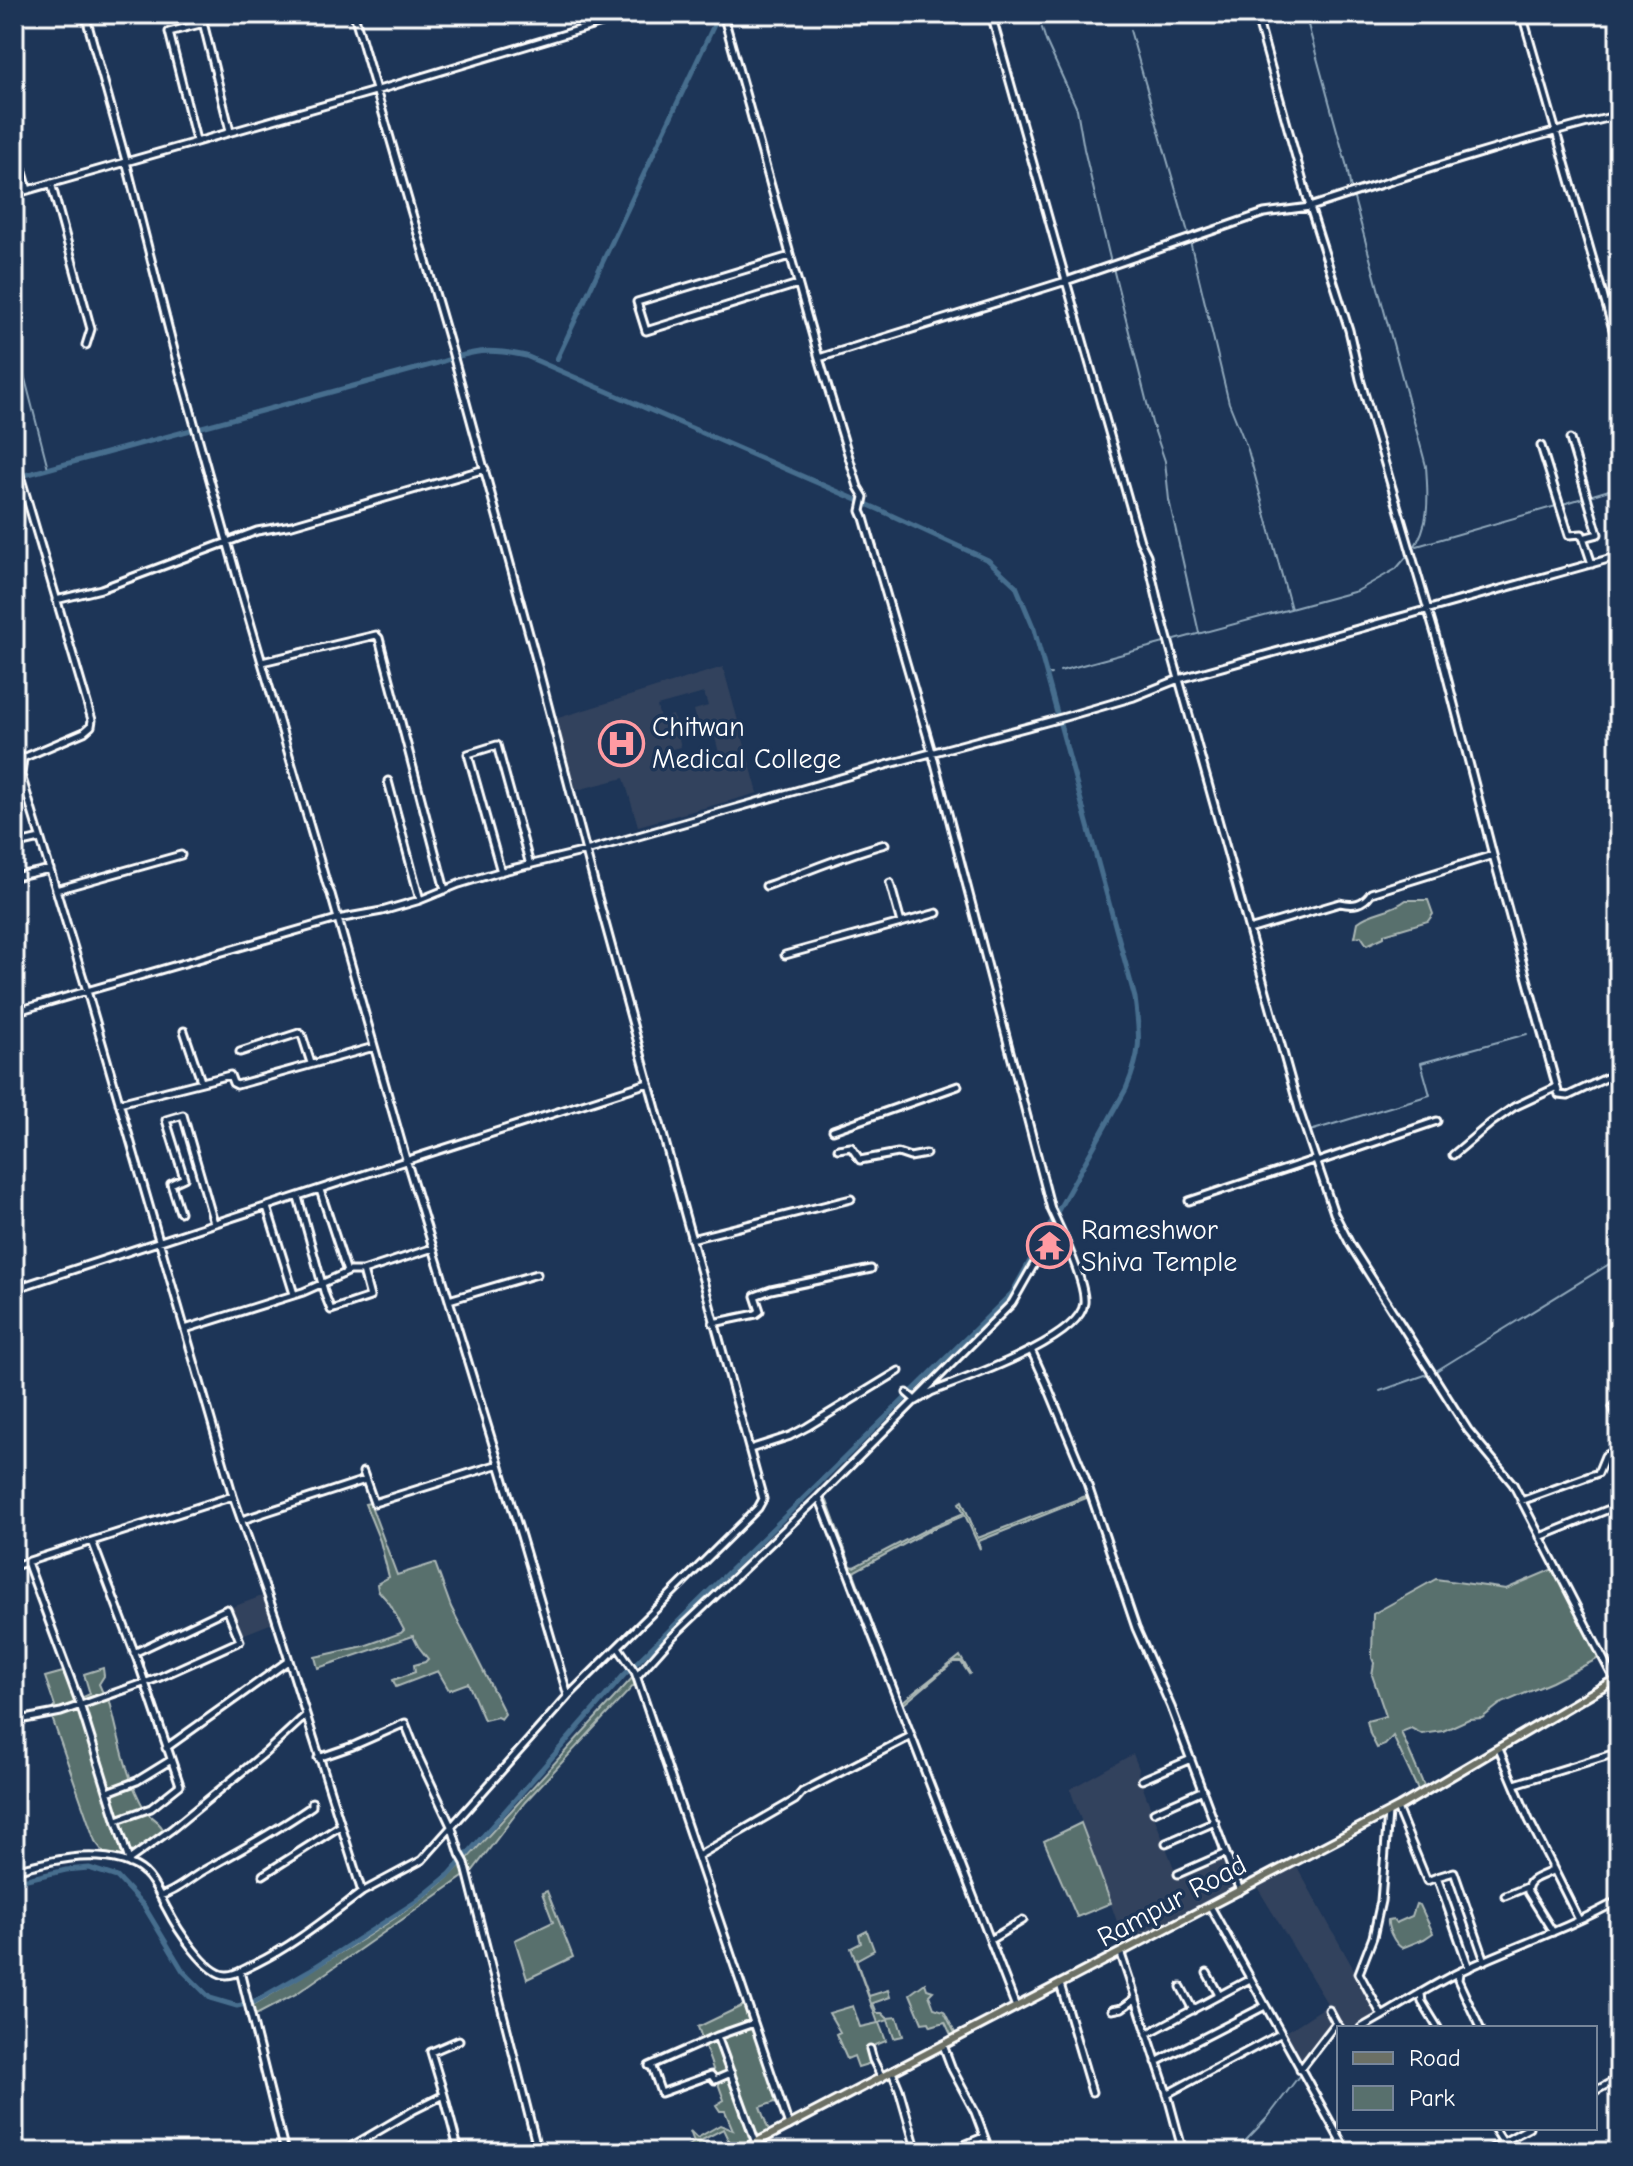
<svg xmlns="http://www.w3.org/2000/svg" width="1633" height="2166" font-family="'Comic Neue',sans-serif">
  <rect width="100%" height="100%" fill="#1d3557"/>
  <filter id="ink" filterUnits="userSpaceOnUse"><feTurbulence type="fractalNoise" baseFrequency=".0125" numOctaves="2"/><feDisplacementMap in="SourceGraphic" scale="16" xChannelSelector="R" yChannelSelector="G"/><feConvolveMatrix kernelMatrix="1 2 1 2 8 2 1 2 1" color-interpolation-filters="sRGB"/></filter>
  <g filter="url(#ink)">
    <path fill="#32425d" fill-rule="evenodd" d="M723,667l35,126 -120,33 -14,-48 -51,13 -18,-72zM704,693l4,13 -14,4 8,30 13,-3 4,16 -47,12 -4,-15 13,-3 -8,-32 -13,4 -3,-13z
      M265,1595l10,27 -38,15 -10,-28z
      M1133,1754l6,15 -1,6 39,101 46,-20 12,33 -109,58 -56,-158z
      M1296,1865l83,150 -17,12h-16l-7,-5 -3,1 -32,40 -18,-31 42,-27 -72,-120z"/>
    <path fill="#58706d" stroke="#acb8b6" stroke-width="2" d="M1406,900h22l5,14 -5,7 -44,13v3l-17,8 -6,-9 -6,1 3,-15c14,-11 33,-10 48,-22z
      M1088,1495l1,2 -110,44 1,8 -15,-34 -35,15 -75,41 -1,2 48,129 58,-46 10,17 -1,1 -8,-12h-7l-49,41 -4,1 -3,-2 -74,-201h3l24,65 3,1 77,-40 33,-14 -5,-10 3,-2 16,37z
      M370,1503l27,72 38,-12 16,44 54,107 -4,5 -4,-2 -13,3 -16,-37 -19,7 -11,-19 -42,16 -3,-7 22,-8 -1,-7 11,-3 3,-3 -10,-13 -5,-10 -95,32 -3,-11 49,-11 37,-13 3,-3 -14,-26 -12,-14 -1,-6 12,-7 -9,-36 -15,-37z
      M1553,1569l46,89 -47,24 -52,22 -18,14 -13,1 -26,12 -21,3 -11,-6 -10,4 24,56 -7,2 -25,-54 -8,9 -8,3 -7,-14 -3,-13 19,-5 -14,-41 2,-12 -2,-5 1,-44 63,-35 70,10z
      M103,1668l1,8 -5,8 3,7 7,7c10,38 16,78 36,112 6,10 14,9 20,23l-7,8 -32,15 -21,-2 -10,-13 -45,-129 5,-6 -10,-29 18,-5 14,28 13,-6 -6,-20z
      M634,1676l12,38 -11,-30 -110,118 -54,71 -4,-14z
      M1081,1823l30,80 -34,14 -33,-76z
      M463,1862l6,27 -4,-12h-2l-167,117 -42,22 -3,-10c40,-23 79,-47 118,-71 34,-22 67,-43 94,-73z
      M547,1891l26,66 -46,22 -12,-39 38,-18 -11,-29z
      M1416,1904l4,1 13,28 -9,6 -22,9c-8,-5 -15,-20 -14,-28l5,-1 3,4 16,-7z
      M867,1931l7,19 -18,10 13,36 19,-6 2,7 -17,6 4,10h5l5,5 10,-1 6,19 -9,2 -6,-18 -9,3 7,18 -18,7 3,15 -13,4 -4,-11 -7,3 -11,-25 4,-2 -11,-19 24,-7 7,21 18,-4 -27,-75 10,-5 -2,-8z
      M925,1983l2,6 6,2 -4,4 5,13 10,3 12,24 -4,2 -7,-15 -14,4 -2,-4 -7,1 -12,-29z
      M746,2004l32,97 -18,6 9,24 -36,19 -10,-21 -21,11 4,9 -8,3h-13l1,-5 8,-5 -4,-11 7,7 23,-13 13,5 -8,-19h-5l-4,-6 8,-5 -26,-73z"/>
    <g fill="none" stroke-linecap="round" stroke-linejoin="round">
      <path stroke="#90a8bb" stroke-width="2" d="M1305,14l42,153 4,23
        M1042,28l4,13 31,68 7,40 27,114
        M1130,30l59,206
        M1353,195l73,271c2,30 5,59 -14,84
        M1190,241l39,162 19,47 43,159
        M1113,268l39,155 13,38 4,39 30,133
        M14,336l34,132
        M1563,504l56,-17
        M1417,546l139,-40
        M1060,671l297,-80 39,-22 12,-14
        M1047,675l4,-1
        M1310,1131l120,-36 -9,-32 106,-29
        M1436,1371l183,-113
        M1380,1391l48,-17
        M1235,2152l33,-35 31,-41"/>
      <path stroke="#466e8e" stroke-width="5" d="M557,359l157,-334 3,-11
        M14,478l424,-115c37,-13 50,-15 88,-7l354,154 108,50 28,26 18,43 101,369c5,40 7,53 -9,91l-114,204 -388,382 -174,199 -33,27 -107,69 -56,32 -17,4 -27,-8 -27,-27 -39,-65 -27,-29 -28,-9 -23,2 -52,12"/>
      <defs>
        <path id="minor" d="M85,14l41,147 50,197 63,226 88,301 4,9 75,265 115,377 47,160
          M201,14l29,117
          M354,14l98,337 85,312 59,227 167,609 -5,9 -190,188 -146,164 -60,32
          M723,14l96,344 39,129 6,10 -3,14 3,7 68,234 119,457c9,19 35,75 33,94 -4,37 -121,76 -153,89l-15,9
          M1256,14l54,193c102,-33 204,-66 309,-92
          M1522,14l97,336
          M14,140l14,50
          M196,140l-27,-108 35,-9
          M51,183l40,146 -5,16
          M14,194l361,-103 257,-77
          M790,256l-153,46 9,29 152,-47
          M819,358l247,-77 -75,-267
          M1570,439l28,95 -15,4
          M1541,446l28,89 13,-1 10,30
          M14,455l78,265 -1,6 -7,6 -61,26 -2,17
          M56,600l45,-11 156,-58 35,-6 193,-56
          M262,662l114,-27 3,3 66,252
          M14,775h7l66,216 146,505 42,120 87,276c-35,26 -68,53 -107,72 -9,4 -19,11 -28,11 -20,1 -51,-48 -60,-66 -7,-12 -12,-27 -22,-36 -5,-5 -16,-10 -22,-12 -37,-10 -74,0 -109,9
          M388,781l32,119
          M14,845l26,-6
          M501,872l-33,-118 29,-9 33,120
          M14,877l36,-8
          M890,883l11,40
          M766,886c40,-14 78,-31 119,-42
          M56,890l125,-35
          M1249,930l91,-27c13,3 23,2 31,-10l122,-38
          M785,955l152,-42
          M14,1012l323,-93 45,-8 38,-11 39,-16 40,-12 87,-21 300,-86 179,-48 69,-20 45,-18 440,-123
          M184,1031l17,50
          M240,1052l59,-19 3,2 9,28
          M1619,1093c-3,-8 -4,-15 -13,-15l-38,18 -9,-1 -66,-240 -51,-197 -82,-279 -11,-49 -39,-123 -46,6 -198,68 74,260 7,14 13,56 140,502 34,100 16,31 118,186 45,54 106,205
          M119,1103l111,-28 3,8 4,2 137,-38
          M833,1130l125,-44
          M838,1149l13,-2 9,13 38,-7 12,4 16,-3
          M1453,1155l38,-32 23,-16 43,-20
          M1317,1162l120,-41
          M320,1190l27,82
          M298,1197l27,98 6,15 39,-13 -7,-26
          M1189,1201l127,-42
          M267,1207l27,87
          M180,1212l-9,-28 13,-6 -18,-58 17,-5 31,108
          M691,1239l160,-40
          M14,1289c212,-69 422,-139 634,-206
          M449,1300l88,-26
          M713,1323l43,-9 4,-3 -5,-15 16,-6 100,-21
          M185,1329l118,-37 47,-21h13l70,-23
          M1032,1352l15,33 38,92 51,151 35,79 69,184
          M907,1393l9,8
          M1613,1407l6,15
          M750,1449l40,-13 17,-9 92,-56
          M363,1472l11,31 125,-39
          M1521,1501l77,-28 7,-17 14,-7
          M1614,1507l5,9
          M242,1520l123,-40
          M1540,1537l79,-32
          M92,1541l45,118 43,126 -29,23 -34,12
          M27,1562l53,142 50,160
          M14,1566l219,-70
          M618,1647l17,25 154,454
          M638,1675l33,-37 148,-141
          M14,1721l47,-9 97,-34 82,-37 -13,-32 -93,44
          M166,1748l122,-87
          M1499,1749l30,71 23,45v4l-2,3c-9,4 -25,8 -22,20l25,40
          M318,1758l35,-12 52,-23 13,33 34,72 8,26 5,9 73,289
          M1142,1780l49,-21
          M1515,1784l104,-32
          M108,1792l29,-11 34,-21
          M1397,1808l30,73 10,-4 32,91
          M1154,1812l49,-22
          M1388,1813l-7,88 -8,36 -14,36 23,43c26,-15 50,-31 77,-44 53,-25 109,-43 160,-72
          M1166,1843l49,-21
          M698,1856l97,-56 7,-8 109,-56
          M129,1860l43,-31 94,-77 39,-36
          M1553,1868l26,52
          M1178,1874l48,-21
          M263,1875l77,-49
          M1437,1877l17,-5 31,89
          M160,1896c16,-4 29,-17 43,-25 37,-21 74,-40 109,-65v-4
          M1505,1896l22,-9
          M1210,1906l137,246
          M990,1940l33,-20
          M1121,1954l46,139 16,59
          M240,1971l45,181
          M1207,1973l12,22
          M1459,1973l-1,7 22,48
          M1060,1984l32,108
          M1181,1987l12,23
          M1421,1994l1,8 16,26
          M1016,2007l-197,-510 193,-194 21,-37 25,-39
          M1112,2010l10,-2 14,-10
          M1329,2010l7,13
          M754,2023l-37,13 39,107
          M1361,2028l21,-12
          M1147,2034l103,-55
          M717,2036l-68,30 3,1 9,26 50,-18 4,5 16,-7
          M943,2045l9,24 23,43 15,40
          M870,2049l3,11 9,18
          M1156,2062l109,-56
          M1300,2070l36,-47 4,5
          M892,2072l7,17 18,63
          M1595,2091l24,-13
          M1167,2094l113,-60
          M444,2095l14,53
          M1494,2128l9,14
          M342,2152l72,-42 30,-15 -13,-43 28,-12
          M947,2152l36,-15
          M1485,2152l44,-24"/>
        <path id="major" d="M738,2152l661,-345 220,-130"/>
      </defs>
      <use href="#minor" stroke="#fff" stroke-width="11"/>
      <use href="#major" stroke="#fff" stroke-width="12"/>
      <use href="#minor" stroke="#1d3557" stroke-width="5"/>
      <use href="#major" stroke="#6c7065" stroke-width="6"/>
    </g>
  </g>
  <defs>
    <symbol id="hospital-ring" viewBox="-11 -11 22 22"><circle r="9.5" fill="#1d3557" stroke="#ff9aa2" stroke-width="1.5"/><path d="M-5-5h3v3.5h4V-5h3V5h-3V1.5h-4V5h-3Z" fill="#ff9aa2"/></symbol>
    <symbol id="temple-ring" viewBox="-11 -11 22 22"><circle r="9.5" fill="#1d3557" stroke="#ff9aa2" stroke-width="1.5"/><path d="M0-6L5-2H3V0L6.5 2.5H4V6H1.5V3h-3V6H-4V2.5H-6.5L-3 0V-2H-5Z" fill="#ff9aa2"/></symbol>
  </defs>
  <g fill-rule="evenodd">
    <use href="#hospital-ring" x="596" y="718" width="51" height="51"/>
    <use href="#temple-ring" x="1024" y="1220" width="51" height="51"/>
  </g>
  <g text-anchor="middle" dominant-baseline="central" stroke-width="7" stroke-linejoin="round" paint-order="stroke">
    <g font-size="28" fill="#fff" stroke="#1d3557" text-anchor="start">
      <text x="652" y="727">Chitwan<tspan x="652" dy="32">Medical College</tspan></text>
      <text x="1081" y="1230">Rameshwor<tspan x="1081" dy="32">Shiva Temple</tspan></text>
    </g>
    <g font-size="28" fill="#fff" stroke="#1d3557">
      <text transform="translate(1172 1901) rotate(-28)">Rampur Road</text>
    </g>
  </g>
  <rect width="1633" height="2166" fill="none" stroke="#1d3557" stroke-width="48"/>
  <rect x="24" y="24" width="1585" height="2118" fill="none" stroke="#fff" stroke-width="3" filter="url(#ink)"/>
  <rect x="1337" y="2026" width="260" height="104" fill="#1d3557" stroke="#77869a" stroke-width="2"/>
  <rect x="1353" y="2052" width="40" height="12" fill="#6c7065" stroke="#77869a" stroke-width="2"/>
  <text x="1409" y="2066" font-size="24" fill="#ffffff">Road</text>
  <rect x="1353" y="2086" width="40" height="24" fill="#58706d" stroke="#77869a" stroke-width="2"/>
  <text x="1409" y="2106" font-size="24" fill="#ffffff">Park</text>
</svg>
